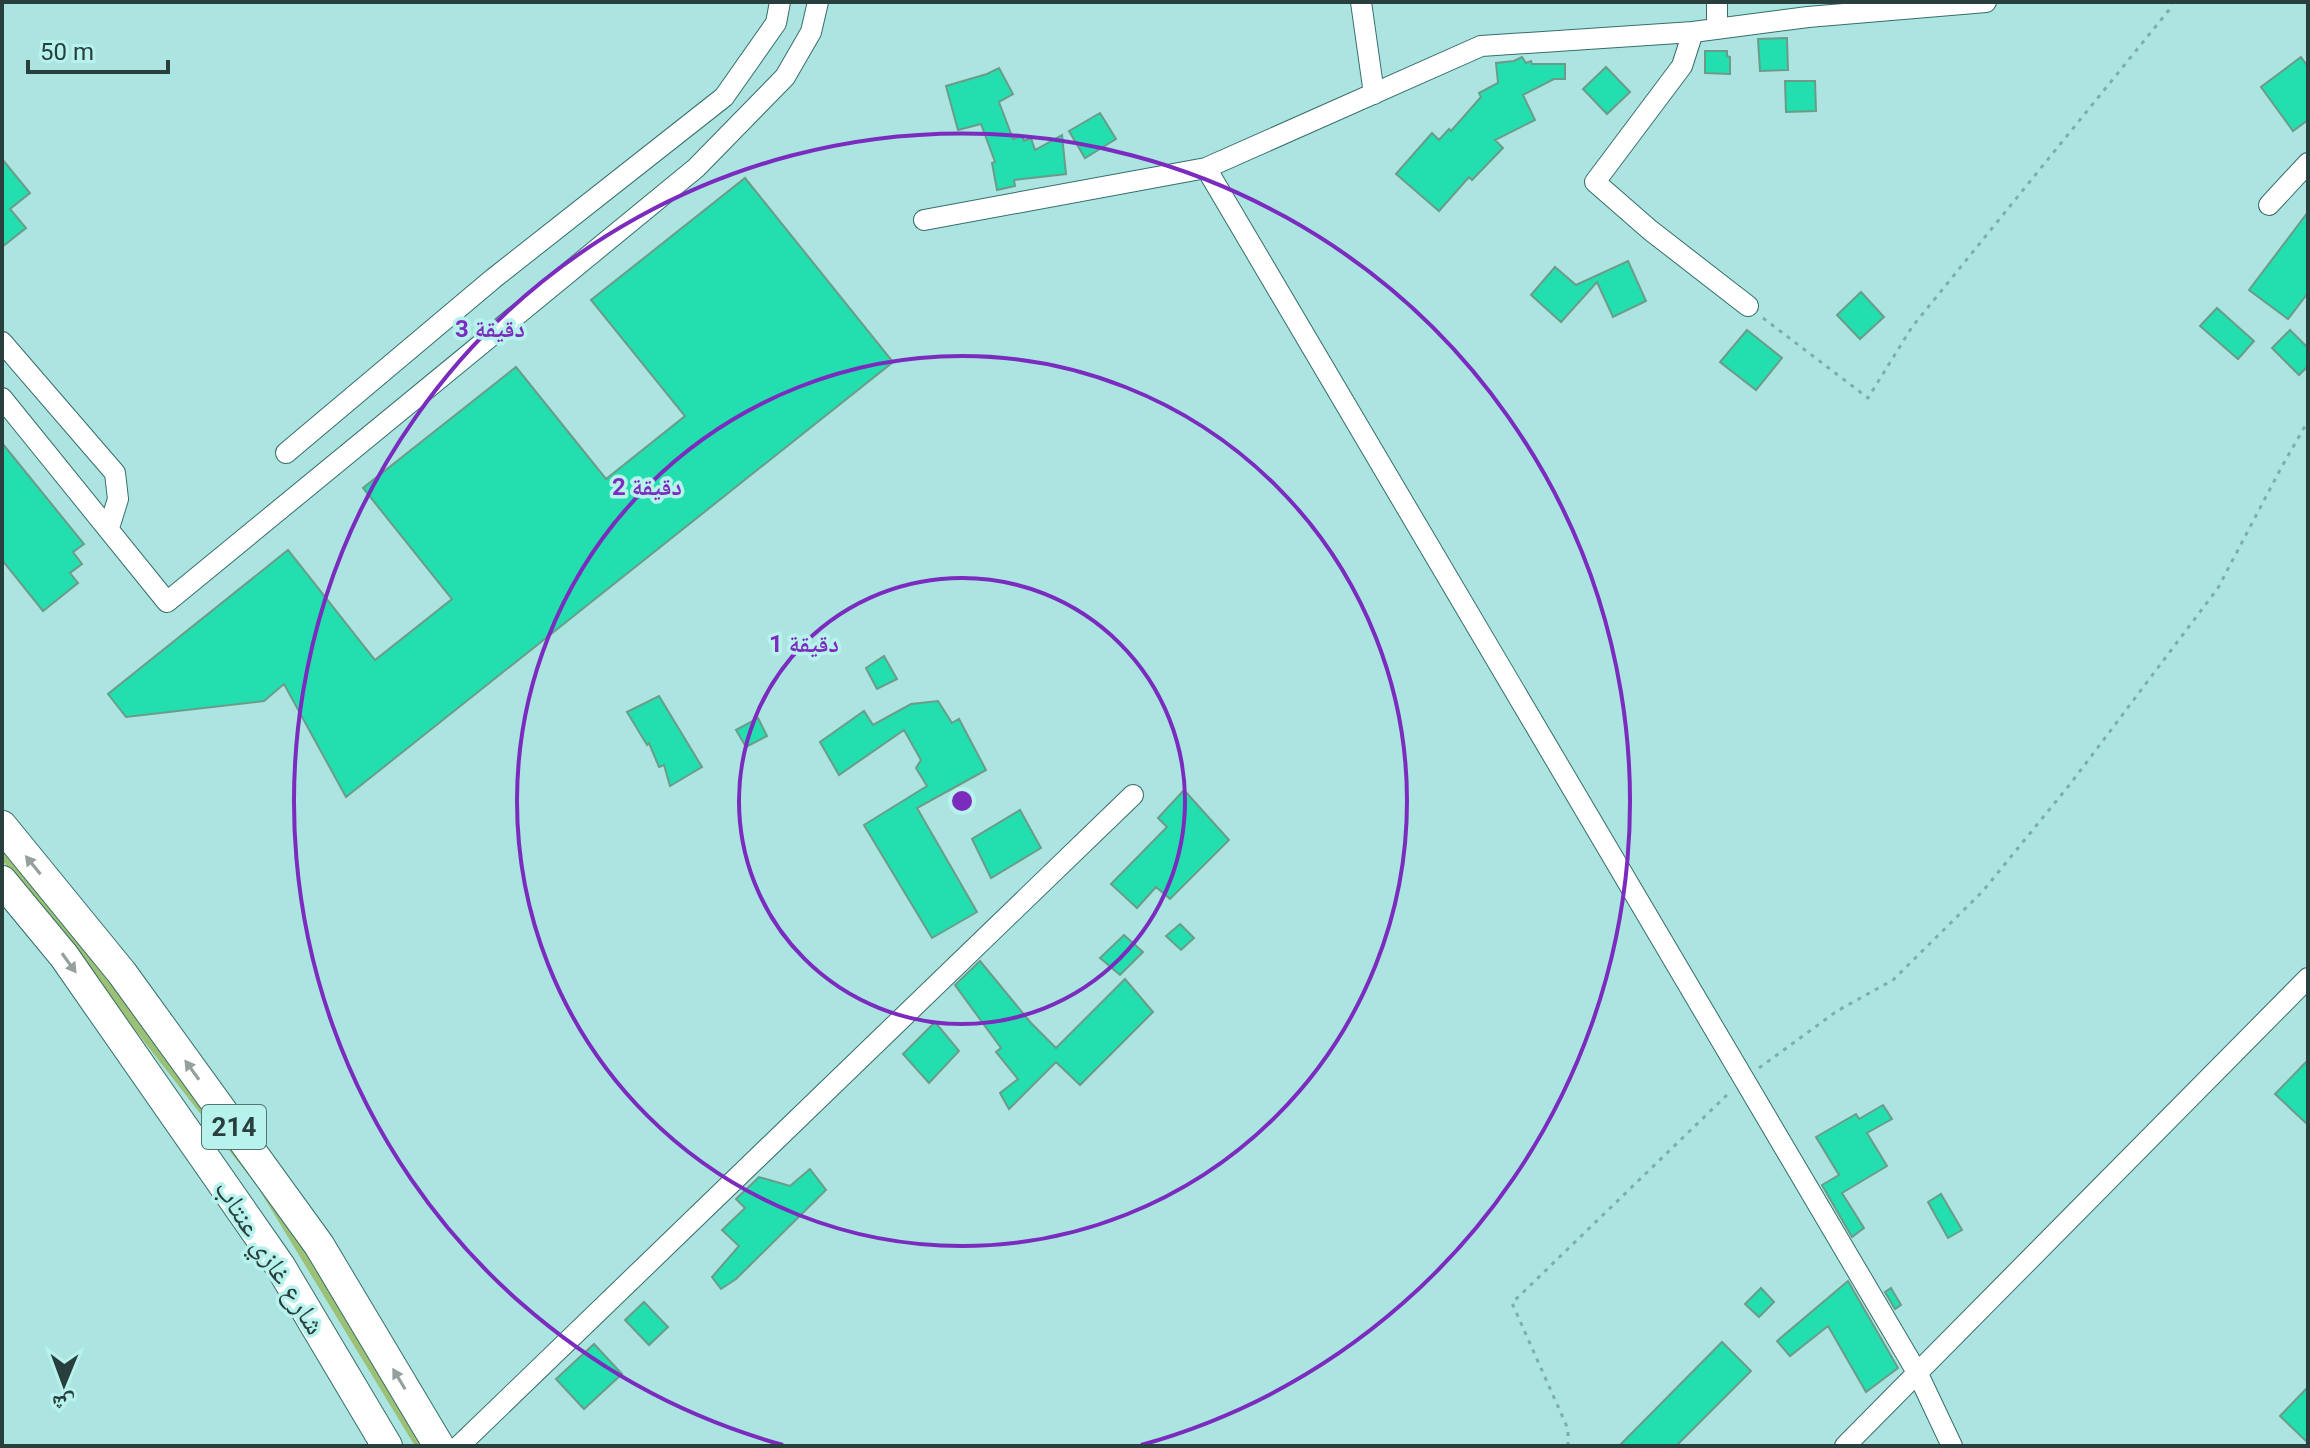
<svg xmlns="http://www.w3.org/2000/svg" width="2310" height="1448" font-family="Roboto,'Noto Naskh Arabic',sans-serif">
  <rect width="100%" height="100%" fill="#abe4e0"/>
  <path fill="#9cc176" d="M2,843l106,130 162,216 156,257h-11l-158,-260 -255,-326z"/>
  <path fill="#23deaf" stroke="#6b9c8a" stroke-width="2" d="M1787,38l1,32 -28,1 -2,-32z
    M1705,51h22v5l3,1v17l-25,-1z
    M1522,57l4,6 5,-2 1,3h33v15h-11l-31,16 12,25 -40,20 8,8 -31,32 -3,-3 -30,34 -43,-37 36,-41 7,7 10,-11 2,2 30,-34 -2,-4 19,-10 -2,-20 18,-2z
    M2301,57l7,10v53l-15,11 -32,-44z
    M1606,67l24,25 -23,22 -24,-25z
    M999,68l14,26 -14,8 14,37 9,-3 2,5 7,-3 4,12 27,-15 4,39 -52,6 1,6 -18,4 -5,-27 3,-1 -14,-38 -23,6 -12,-44 41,-12z
    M1785,81h30l1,30 -30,1z
    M1100,113l16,26 -31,19 -16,-27z
    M2,159l28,34 -20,16 16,19 -24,19z
    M745,178l148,184 -547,435 -62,-113 -20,17 -138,16 -18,-23 180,-144 87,110 77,-61 -89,-111 153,-121 90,112 79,-63 -94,-116z
    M2308,212v81l-20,26 -39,-29z
    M1628,261l18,40 -33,16 -16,-35 -36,40 -30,-27 24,-28 21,18z
    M1861,292l23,25 -24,22 -23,-24z
    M2217,308l37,33 -16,18 -38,-33z
    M1747,330l35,28 -26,32 -36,-28z
    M2290,330l18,18v18l-9,9 -27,-27z
    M2,443l82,101 -11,8 9,12 -12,9 8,10 -35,28 -41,-51z
    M884,656l13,23 -20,10 -11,-21z
    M659,696l43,71 -32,19 -6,-21 -5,2 -10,-24 -2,2 -20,-33z
    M938,701l14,22 7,-4 27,51 -69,38 60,104 -45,26 -68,-113 63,-39 -11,-18 5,-8 -17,-30 -65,45 -19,-33 44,-31 9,14 38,-21z
    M758,718l9,18 -21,11 -10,-17z
    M1184,790l45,50 -59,59 -14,-12 -19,21 -26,-24 56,-57 -9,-9z
    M1020,810l21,38 -50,30 -19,-39z
    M1180,924l14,14 -13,12 -15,-14z
    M1124,935l19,17 -23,23 -20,-17z
    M980,961l51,62 25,25 69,-69 28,33 -73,73 -24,-23 -47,47 -9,-16 18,-14 -22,-27 5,-4 -46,-63z
    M935,1022l24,29 -30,32 -26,-29z
    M2308,1060v65l-33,-31z
    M1883,1105l9,14 -25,14 20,33 -45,27 22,35 -12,9 -30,-52 17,-10 -23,-38 40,-23 3,5z
    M810,1169l16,21 -90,89 -15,10 -9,-12 27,-31 -17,-16 23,-22 -9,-9 23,-22 31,9z
    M1941,1194l21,36 -14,8 -20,-36z
    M1848,1281l50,87 -32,24 -38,-66 -38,30 -13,-15z
    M1761,1288l13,14 -15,15 -14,-13z
    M1891,1288l10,17 -6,4 -10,-17z
    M644,1302l24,25 -19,18 -24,-25z
    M1722,1342l29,29 -75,75h-57z
    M594,1344l28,30 -38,35 -28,-30z
    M2308,1387v56l-28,-27z"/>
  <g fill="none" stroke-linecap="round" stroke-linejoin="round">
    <defs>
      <path id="minor" d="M1361,2l13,92
        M1717,2v26
        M1693,32l-11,34 -87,116 55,48 98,76
        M1206,168l712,1206 34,72
        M2269,205l39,-42
        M924,220l282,-52 275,-122 212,-14 115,-15 178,-15
        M2,342l113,131 3,26 -9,29
        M2,398l165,204 529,-434 89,-91 26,-45 7,-30
        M286,453l208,-175 230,-181 52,-74 4,-21
        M459,1446l674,-651
        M1845,1446l463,-468"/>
      <path id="highway" d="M2,826l120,147 197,272 120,201
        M2,881l62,75 216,310 107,180"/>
    </defs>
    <use href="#minor" stroke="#376e6a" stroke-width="22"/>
    <use href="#highway" stroke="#376e6a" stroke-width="32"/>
    <path stroke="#7fadaa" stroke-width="3" stroke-dasharray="4 6" stroke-linecap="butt" d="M1763,318l105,80 44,-71 257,-317 3,-8
      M1759,1068l78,-57 56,-31 90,-89 88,-108 147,-195 63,-120 27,-47
      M1568,1446v-17l-56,-126 217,-210"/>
    <use href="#minor" stroke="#fff" stroke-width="20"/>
    <use href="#highway" stroke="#fff" stroke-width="30"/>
  </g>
  <defs><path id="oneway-solid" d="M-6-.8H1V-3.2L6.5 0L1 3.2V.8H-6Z" transform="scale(2)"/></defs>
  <g fill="#949f9e">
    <use href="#oneway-solid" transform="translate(33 865) rotate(-129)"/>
    <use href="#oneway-solid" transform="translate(69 963) rotate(54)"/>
    <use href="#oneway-solid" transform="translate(192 1070) rotate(-126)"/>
    <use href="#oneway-solid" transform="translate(399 1379) rotate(-121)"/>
  </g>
  <g fill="none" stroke="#7b2cbf" stroke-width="4">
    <circle cx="962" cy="801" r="223"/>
    <circle cx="962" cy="801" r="445"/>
    <path d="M783 1445A668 668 0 1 1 1141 1445"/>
  </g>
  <g text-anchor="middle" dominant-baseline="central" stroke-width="7" stroke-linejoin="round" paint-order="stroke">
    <rect fill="#b8f2ed" stroke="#537572" stroke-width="2" x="202" y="1105" width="64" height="44" rx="6"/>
    <g font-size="26" font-weight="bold" fill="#283f3d">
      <text x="234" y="1127">214</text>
    </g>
    <g font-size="28" fill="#283f3d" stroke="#b8f2ed">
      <text transform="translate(270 1257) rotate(57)">شارع غازي عنتاب</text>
    </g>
  </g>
  <circle cx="962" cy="801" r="12" fill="#7b2cbf" stroke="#b8f2ed" stroke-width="4"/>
  <g font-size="24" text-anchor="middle" font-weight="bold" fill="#7b2cbf" stroke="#b8f2ed" stroke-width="7" stroke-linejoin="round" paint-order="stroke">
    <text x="490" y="337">3 دقيقة</text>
    <text x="647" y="495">2 دقيقة</text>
    <text x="804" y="652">1 دقيقة</text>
  </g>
  <rect width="2310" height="1448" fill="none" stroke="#283f3d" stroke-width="8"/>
  <g transform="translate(64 1384) rotate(181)" stroke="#b8f2ed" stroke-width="6" paint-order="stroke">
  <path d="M0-6L14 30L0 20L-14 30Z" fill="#283f3d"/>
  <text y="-12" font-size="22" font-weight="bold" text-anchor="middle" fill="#283f3d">ش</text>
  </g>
  <path d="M28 60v12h140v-12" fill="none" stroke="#283f3d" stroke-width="4"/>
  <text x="40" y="60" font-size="24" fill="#283f3d" stroke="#b8f2ed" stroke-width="6" paint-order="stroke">50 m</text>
</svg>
